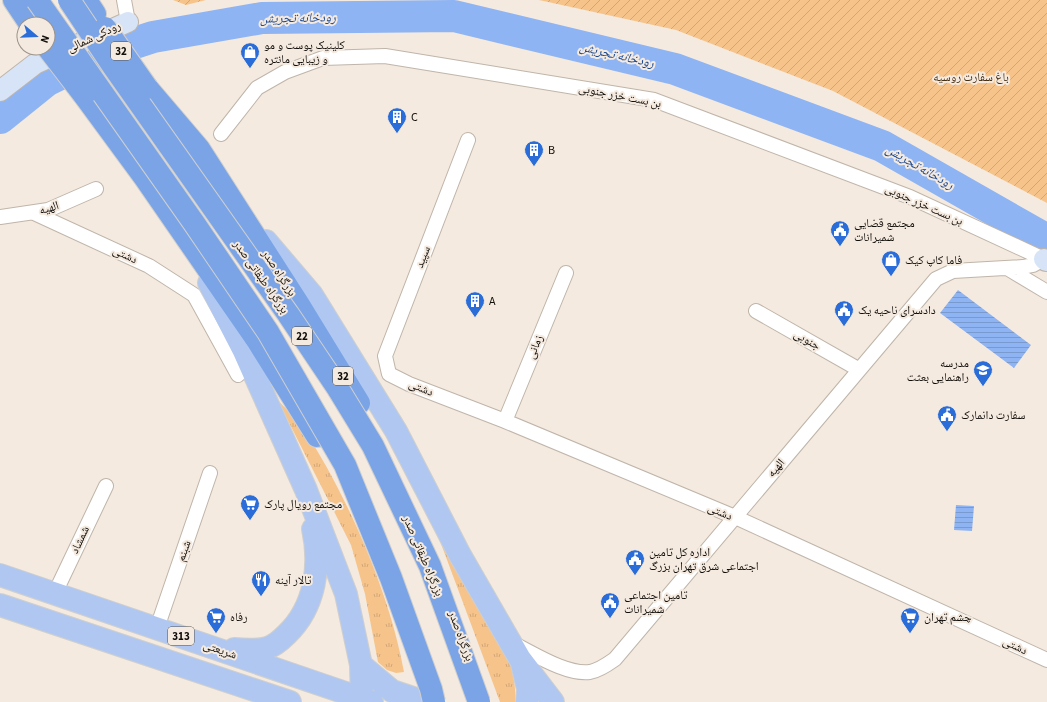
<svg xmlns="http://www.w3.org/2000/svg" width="1047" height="702" font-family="'Source Sans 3','Noto Naskh Arabic',sans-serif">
  <defs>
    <pattern id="grass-tufts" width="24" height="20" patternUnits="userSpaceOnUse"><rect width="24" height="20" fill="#f6c48b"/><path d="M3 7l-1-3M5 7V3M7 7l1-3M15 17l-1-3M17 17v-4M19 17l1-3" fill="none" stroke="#d2a777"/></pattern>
    <pattern id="garden-furrows" width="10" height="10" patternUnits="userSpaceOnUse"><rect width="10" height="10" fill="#f6c48b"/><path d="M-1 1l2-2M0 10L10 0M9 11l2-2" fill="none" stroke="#d2a777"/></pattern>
    <pattern id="water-rules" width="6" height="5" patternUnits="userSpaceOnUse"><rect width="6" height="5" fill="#8eb4f3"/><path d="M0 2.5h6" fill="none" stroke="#799acf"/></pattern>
  </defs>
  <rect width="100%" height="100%" fill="#f5eadf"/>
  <path fill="url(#grass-tufts)" d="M277,399c8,9 19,19 26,29 44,67 87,165 101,244l-8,1 -9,-3 -9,-8 -13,-68 -14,-49z
    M437,533c12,21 25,42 38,62 19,33 43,67 40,107h-15z"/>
  <path fill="url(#garden-furrows)" d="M173,0h33l-20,5z
    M539,0h508v203l-214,-112 -157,-61z"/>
  <path fill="url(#water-rules)" d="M958,290l73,55 -17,23 -74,-55z
    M956,505l18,1 -2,25 -18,-1z"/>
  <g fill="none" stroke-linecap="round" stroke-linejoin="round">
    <path stroke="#8eb4f3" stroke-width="32" d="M0,118l46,-37 55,-27 52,-17 109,-19 192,-2 221,53 207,77 165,94"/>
    <defs>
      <path id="street" d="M124,0l4,22
        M221,134l36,-46 28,-16 38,-14 62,-2 269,44 256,97 134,62
        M468,140l-83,216 4,18 20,10 96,37 230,96 312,143
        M34,213l115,53 45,29 44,80
        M0,217l48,-7 48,-21
        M1007,268l40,24
        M756,311l102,58
        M505,421l61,-148
        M55,593l51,-107
        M157,628l53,-155
        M512,643c21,10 54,32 78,29 10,-2 18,-8 25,-13l321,-380 17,-8 70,-4 10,-2 14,-8"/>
      <path id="secondary" d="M0,91l35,-27 93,-42
        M1044,259l2,2"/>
      <path id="primary" d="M266,241l46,54 84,136 64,124 60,104 33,43
        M209,283l35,68 62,139 40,104 15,71 1,37
        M0,575l372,127
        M0,605l290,97
        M234,649c11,1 22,2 33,-1 7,-2 15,-9 20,-14 28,-27 34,-68 26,-105
        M522,664l6,25 -1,13
        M361,665l31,26 33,11"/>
      <path id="highway" d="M14,0l16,24
        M86,0l9,14
        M147,88l52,61 100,156 60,98
        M84,95l61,83 112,162 60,96"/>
    </defs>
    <use href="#street" stroke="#bfb5aa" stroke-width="16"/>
    <use href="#secondary" stroke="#bfb5aa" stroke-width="22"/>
    <use href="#primary" stroke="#cfcfce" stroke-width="24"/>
    <use href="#highway" stroke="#cfcfce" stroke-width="24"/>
    <use href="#street" stroke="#fff" stroke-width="14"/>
    <use href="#secondary" stroke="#d7e4f8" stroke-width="20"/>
    <use href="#primary" stroke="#b0c8f1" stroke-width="22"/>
    <use href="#highway" stroke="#7ba4e7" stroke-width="22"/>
    <defs>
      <path id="highway-bridge" d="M37,0l157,223 74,109 77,133 46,113 40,111 3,13
        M69,0l44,66 175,248 49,73 36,59 57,120 49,136
        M105,28l42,60
        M48,48l36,47"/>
    </defs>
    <use href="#highway-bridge" stroke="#cfcfce" stroke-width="24" stroke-linecap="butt"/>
    <use href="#highway-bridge" stroke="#7ba4e7" stroke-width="22"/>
  </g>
  <defs>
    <symbol id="shop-pin" viewBox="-11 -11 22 30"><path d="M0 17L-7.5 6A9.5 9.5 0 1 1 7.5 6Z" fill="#2a6dd9" stroke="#f5eadf"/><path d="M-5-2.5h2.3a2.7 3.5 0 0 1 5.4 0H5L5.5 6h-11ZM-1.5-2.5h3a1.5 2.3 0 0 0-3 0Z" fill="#fff"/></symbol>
    <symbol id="building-pin" viewBox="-11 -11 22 30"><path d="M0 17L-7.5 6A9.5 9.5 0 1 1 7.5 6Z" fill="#2a6dd9" stroke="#f5eadf"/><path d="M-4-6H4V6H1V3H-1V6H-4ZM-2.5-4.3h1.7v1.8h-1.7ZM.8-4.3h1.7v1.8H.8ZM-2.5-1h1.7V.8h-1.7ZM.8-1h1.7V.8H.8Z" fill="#fff"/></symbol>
    <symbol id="civic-pin" viewBox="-11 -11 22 30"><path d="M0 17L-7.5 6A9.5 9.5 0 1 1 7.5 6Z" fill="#2a6dd9" stroke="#f5eadf"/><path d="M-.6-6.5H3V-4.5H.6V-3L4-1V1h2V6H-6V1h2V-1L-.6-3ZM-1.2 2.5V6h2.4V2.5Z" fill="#fff"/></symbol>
    <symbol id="school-pin" viewBox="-11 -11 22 30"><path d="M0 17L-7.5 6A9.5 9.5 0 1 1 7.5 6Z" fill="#2a6dd9" stroke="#f5eadf"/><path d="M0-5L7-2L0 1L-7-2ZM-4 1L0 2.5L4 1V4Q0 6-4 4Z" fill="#fff"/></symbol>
    <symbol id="supermarket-pin" viewBox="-11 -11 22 30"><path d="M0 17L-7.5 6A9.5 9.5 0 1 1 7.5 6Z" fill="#2a6dd9" stroke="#f5eadf"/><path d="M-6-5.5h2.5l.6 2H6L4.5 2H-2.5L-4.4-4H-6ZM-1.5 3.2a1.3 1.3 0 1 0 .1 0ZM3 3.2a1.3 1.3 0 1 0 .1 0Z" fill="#fff"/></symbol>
    <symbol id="restaurant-pin" viewBox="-11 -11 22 30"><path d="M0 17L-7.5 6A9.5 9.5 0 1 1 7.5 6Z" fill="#2a6dd9" stroke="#f5eadf"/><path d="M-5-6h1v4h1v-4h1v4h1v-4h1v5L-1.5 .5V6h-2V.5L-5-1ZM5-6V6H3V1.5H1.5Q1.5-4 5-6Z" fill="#fff"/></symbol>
  </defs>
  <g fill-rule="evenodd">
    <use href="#shop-pin" x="239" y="41" width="22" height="30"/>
    <use href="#building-pin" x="386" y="106" width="22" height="30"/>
    <use href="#building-pin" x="523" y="139" width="22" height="30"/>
    <use href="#civic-pin" x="829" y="219" width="22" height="30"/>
    <use href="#shop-pin" x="880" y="249" width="22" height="30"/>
    <use href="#building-pin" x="464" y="290" width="22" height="30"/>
    <use href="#civic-pin" x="833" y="299" width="22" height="30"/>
    <use href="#school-pin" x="972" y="359" width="22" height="30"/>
    <use href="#civic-pin" x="936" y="404" width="22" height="30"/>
    <use href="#supermarket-pin" x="239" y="493" width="22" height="30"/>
    <use href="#civic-pin" x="624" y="548" width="22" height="30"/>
    <use href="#restaurant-pin" x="250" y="569" width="22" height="30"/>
    <use href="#civic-pin" x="599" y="591" width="22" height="30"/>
    <use href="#supermarket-pin" x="205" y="606" width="22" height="30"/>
    <use href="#supermarket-pin" x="899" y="606" width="22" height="30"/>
  </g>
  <g text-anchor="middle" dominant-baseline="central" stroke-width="4" stroke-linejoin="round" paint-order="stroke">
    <g fill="#f5eadf" stroke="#55504a" stroke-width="1">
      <rect x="111" y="42" width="20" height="18" rx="3"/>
      <rect x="292" y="327" width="20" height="18" rx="3"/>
      <rect x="333" y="367" width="20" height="18" rx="3"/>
      <rect x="168" y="627" width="26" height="18" rx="3"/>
    </g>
    <g font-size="11" font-weight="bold" fill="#110e0a">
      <text x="121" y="51">32</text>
      <text x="302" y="336">22</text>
      <text x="343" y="376">32</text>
      <text x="181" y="636">313</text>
    </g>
    <g font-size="12" fill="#110e0a" stroke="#f5eadf">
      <text transform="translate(94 37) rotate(-25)">رودکی شمالی</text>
      <text transform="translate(620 96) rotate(11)">بن بست خزر جنوبی</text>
      <text transform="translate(924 205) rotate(24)">بن بست خزر جنوبی</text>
      <text transform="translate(49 208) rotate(-17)">الهیه</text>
      <text transform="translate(125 255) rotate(25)">دشتی</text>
      <text transform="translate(423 257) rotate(-69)">سپید</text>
      <text transform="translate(279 273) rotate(57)">بزرگراه صدر</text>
      <text transform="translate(261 277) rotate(55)">بزرگراه طبقاتی صدر</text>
      <text transform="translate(807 340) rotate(30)">جنوبی</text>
      <text transform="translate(535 347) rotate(-68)">زمانی</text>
      <text transform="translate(421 388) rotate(22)">دشتی</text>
      <text transform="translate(776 468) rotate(-50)">الهیه</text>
      <text transform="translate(720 512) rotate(23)">دشتی</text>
      <text transform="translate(80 540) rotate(-65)">شمشاد</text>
      <text transform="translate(184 551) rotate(-71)">شبنم</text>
      <text transform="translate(423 556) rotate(67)">بزرگراه طبقاتی صدر</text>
      <text transform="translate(461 636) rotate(70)">بزرگراه صدر</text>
      <text transform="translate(1015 646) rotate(25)">دشتی</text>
      <text transform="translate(220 650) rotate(19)">شریعتی</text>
    </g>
    <g font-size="12" fill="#110e0a" stroke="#f5eadf" text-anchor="start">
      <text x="264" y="45">کلینیک پوست و مو<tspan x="264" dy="14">و زیبایی مانتره</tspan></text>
      <text x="411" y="117">C</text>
      <text x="548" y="150">B</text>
      <text x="854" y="223">مجتمع قضایی<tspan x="854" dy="14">شمیرانات</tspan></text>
      <text x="905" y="260">فاما کاپ کیک</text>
      <text x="489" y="301">A</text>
      <text x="858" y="310">دادسرای ناحیه یک</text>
      <text x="969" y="363" text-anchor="end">مدرسه<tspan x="969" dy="14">راهنمایی بعثت</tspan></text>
      <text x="961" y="415">سفارت دانمارک</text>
      <text x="264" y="504">مجتمع رویال پارک</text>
      <text x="649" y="552">اداره کل تامین<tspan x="649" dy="14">اجتماعی شرق تهران بزرگ</tspan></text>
      <text x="275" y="580">تالار آینه</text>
      <text x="624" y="595">تامین اجتماعی<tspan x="624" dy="14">شمیرانات</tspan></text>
      <text x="230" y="617">رفاه</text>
      <text x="924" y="617">چشم تهران</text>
    </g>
    <g font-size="12" fill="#452f13" stroke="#f5eadf">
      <text x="971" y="77">باغ سفارت روسیه</text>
    </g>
    <g font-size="13" font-style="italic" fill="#1b4891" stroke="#f5eadf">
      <text transform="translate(298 18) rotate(-1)">رودخانه تجریش</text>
      <text transform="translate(617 55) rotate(13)">رودخانه تجریش</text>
      <text transform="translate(920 167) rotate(30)">رودخانه تجریش</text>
    </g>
  </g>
  <g transform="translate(36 36) rotate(109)"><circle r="19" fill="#f5eadf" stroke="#9a928a"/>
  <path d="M0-3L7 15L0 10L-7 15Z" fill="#2a6dd9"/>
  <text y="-6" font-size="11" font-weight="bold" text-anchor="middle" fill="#110e0a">N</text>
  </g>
</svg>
